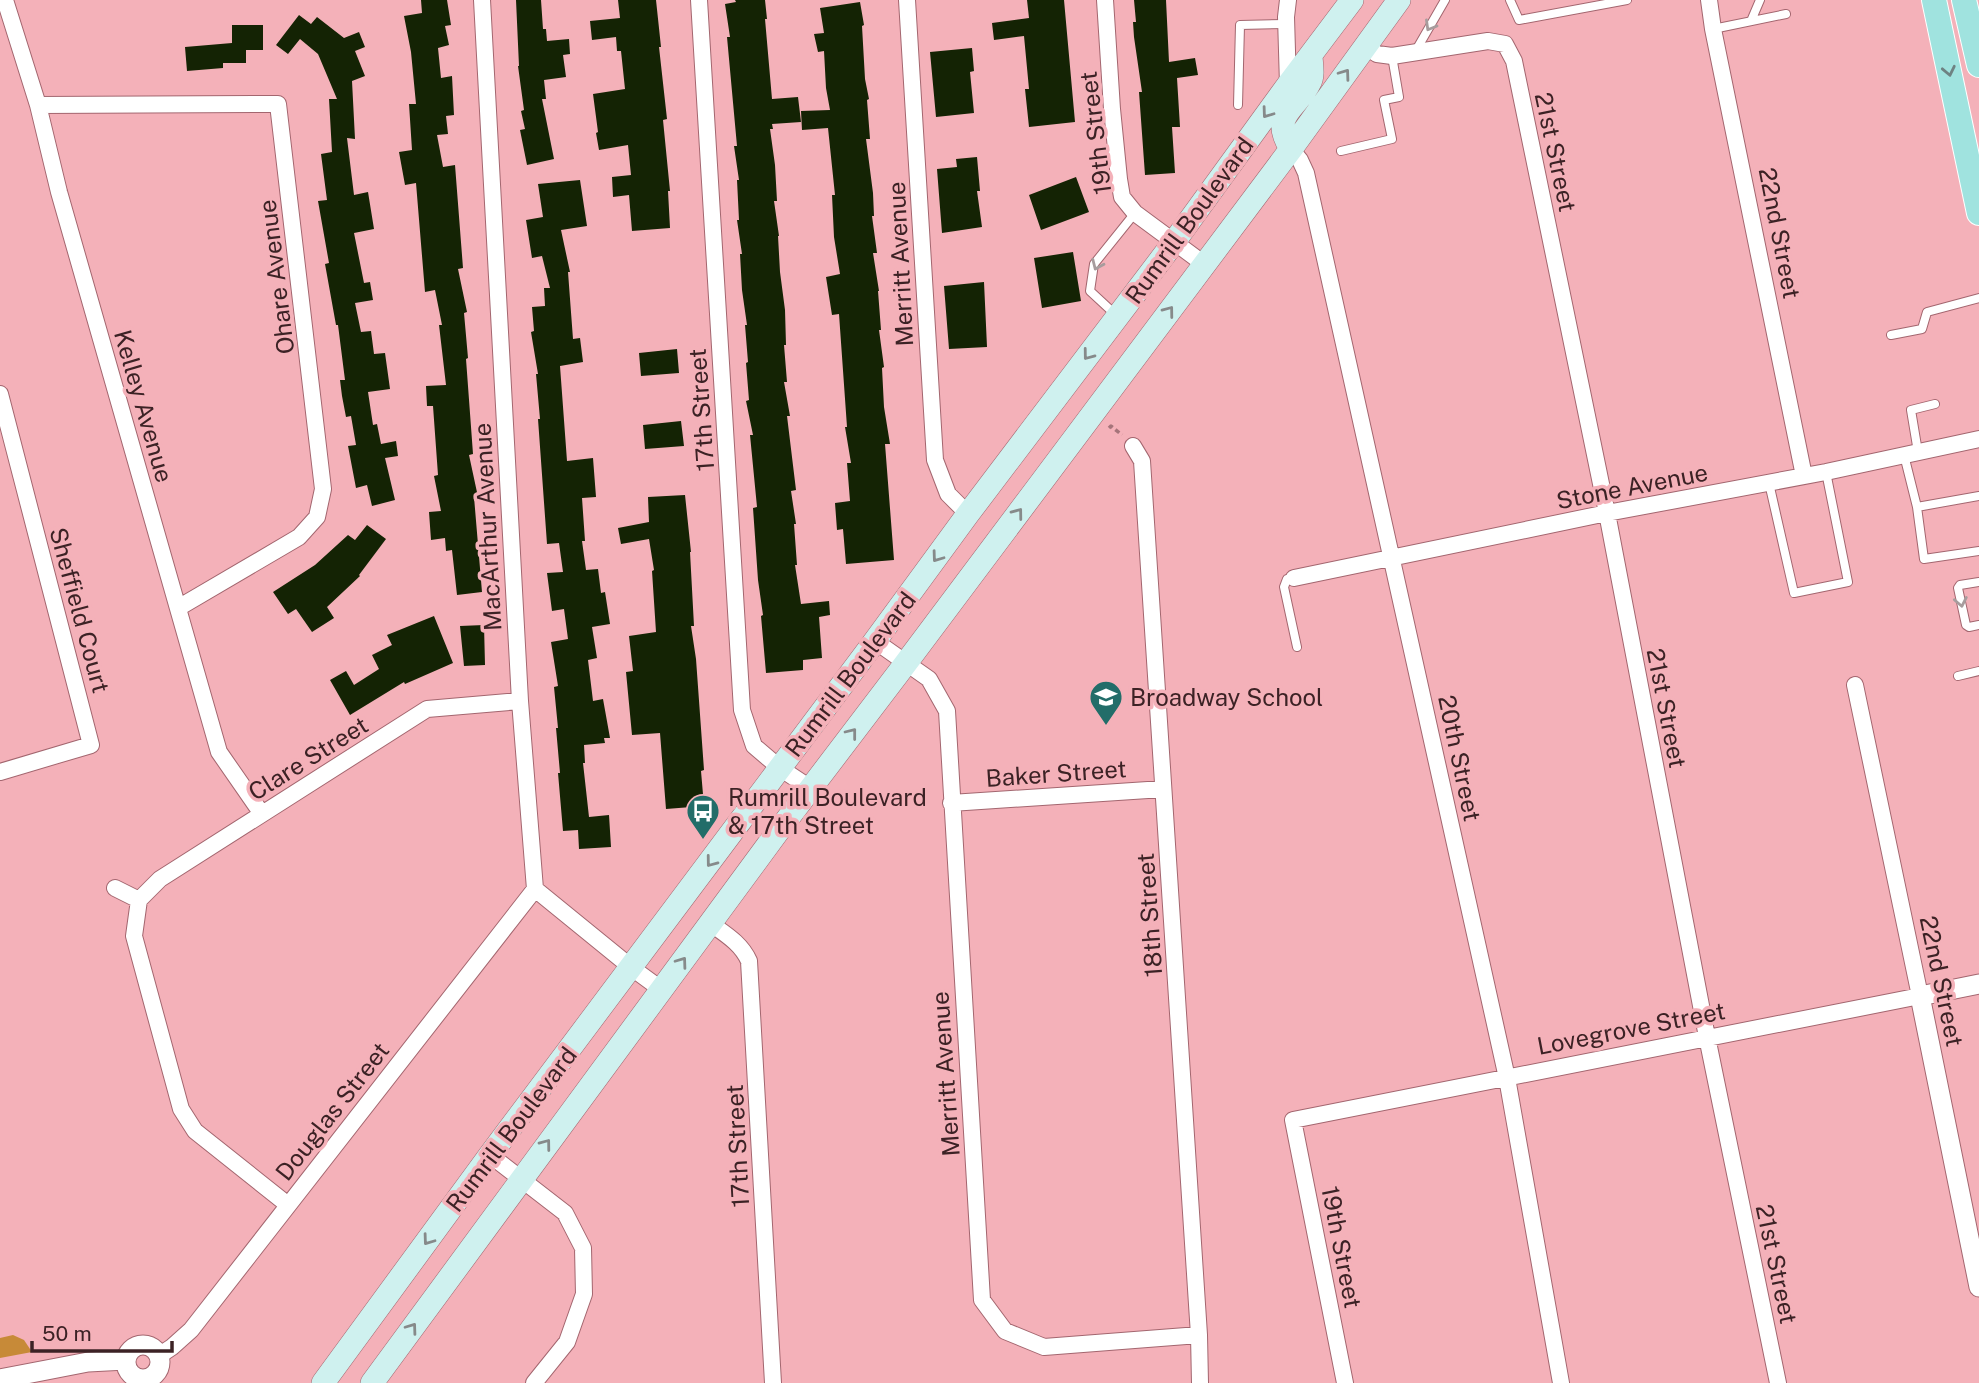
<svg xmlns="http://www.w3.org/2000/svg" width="1979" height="1383" font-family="'Public Sans',sans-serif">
  <rect width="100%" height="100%" fill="#f4b1b9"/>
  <path fill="#c78a38" d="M13,1335l11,5 8,12 -32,6v-20z"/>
  <path fill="#142304" d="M421,0h26l4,25 -6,1 4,19 -11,3 3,30 11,-2 2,39 -8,1 2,18 -11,1 6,32 12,-2 8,103 -5,1 9,43 -3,1 4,45 -2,1 7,95 -4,1 9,42h-4l8,95 -25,3 -5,-45 -6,1 -1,-13 -14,2 -2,-28 12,-1 -7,-35 4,-1 -5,-69h-6l-1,-20 20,-1 -7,-60h3l-7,-35 -10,2 -9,-109 -11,2 -6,-33 13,-2 -3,-46h7l-5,-52 -7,-36 18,-3z
    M516,0h25l2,29h3l1,12 22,-2 1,15 -7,1 3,22 -22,3 2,19h-4l12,60 -27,6 -7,-35 5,-1 -4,-18 3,-1 -6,-44h1z
    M618,0h38l5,47h-2l8,72 -4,1 7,71h-2l2,37 -38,3 -3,-36 -16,2 -1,-20 19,-2 -3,-30 -29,5 -3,-17 2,-1 -5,-38 32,-5 -4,-38h-4l-1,-14 -24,3 -2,-19 30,-3z
    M735,0h30l2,19h-2l7,80 26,-2 3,25 -29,2 1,5h-3l5,36 2,36h-3l5,35h-1l2,36 5,38 1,35h-2l3,37h-3l6,34h-3l9,74 -5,1 5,33h-2l3,41h-2l6,39 28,-3 1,14 -11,2 3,41 -19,2v10l-37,3 -5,-57 2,-1 -5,-35 -5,-72 4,-1 -7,-72h3l-7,-34 3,-1 -3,-37 2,-1 -3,-37h2l-5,-35 -2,-36h2l-5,-34h2l-2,-40h2l-5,-34h3l-10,-109h3l-5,-33 11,-2z
    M1027,0h37l11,122 -46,5 -4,-38h4l-5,-53 -30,4 -2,-17 37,-5z
    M1134,0h32l3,62 26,-4 3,17 -21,3 3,49h-8l3,46 -30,2 -6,-83h3l-8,-55 -1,-15h3z
    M860,2l4,23 -2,1 3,53 4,20 -2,1 3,39h-4l7,54 1,23h-2l5,37h-4l6,38h-1l3,39h-2l5,37 -2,1 2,39 6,37h-5l9,116 -48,4 -3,-35 -6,1 -2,-27 15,-2 -3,-38h4l-6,-36h2l-8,-113 -7,1 -6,-38 14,-3 -6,-37 -2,-42h3l-7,-67 -26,2 -1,-19 29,-1 -4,-22 -2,-37 -6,1 -4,-18 10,-1 -4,-25z
    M299,15l12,9 6,-7 27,21 15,-6 6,15 -10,4 10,25 -13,5 3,58 -8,-1 7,57 14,-3 6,37 -20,4 10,50 6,-1 3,18 -18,3 6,29 10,-1 3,23 11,-1 5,36 -22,3 5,33 4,-1 4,20 15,-3 2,15 -13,2 10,42 -23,6 -5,-21 -11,3 -8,-42 8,-1 -5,-29 -5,1 -4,-21 -2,-16h5l-7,-55h-2l-11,-61 4,-1 -11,-62 9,-1 -6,-46 11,-2 -3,-53h8l-19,-45 -18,-15 -12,15 -12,-9z
    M232,25h31v25h-17v13h-23v5l-36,3 -2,-24 47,-4z
    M972,48l2,23 -4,1 4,41 -38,4 -6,-65z
    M977,157l3,34h-3l5,36 -40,6 -5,-64 20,-2 -1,-8z
    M1076,177l13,35 -48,18 -12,-35z
    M580,180l7,46 -26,4 9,42h-2l5,67 7,-1 3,24 -23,4 7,95 26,-3 3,39 -14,1 3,43h-3l4,29 12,-1 3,24 4,-1 5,32 -18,3 5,31 -9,2 5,41 10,-2 7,39h-6l1,5 -21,2 1,18h-2l6,54 20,-2 2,32 -32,2 -1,-19 -15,1 -5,-58h2l-4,-45h2l-4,-41 4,-1 -7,-44 17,-3 -4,-30 -12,2 -5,-38 16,-1 -4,-29 -12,1 -9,-125h2l-4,-45h2l-7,-42 3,-1 -2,-24 13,-1 -1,-18h6l-8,-32 -10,2 -6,-38 17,-3 -5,-33z
    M1073,252l8,49 -39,7 -8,-50z
    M984,282l3,65 -38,2 -5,-63z
    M677,349l2,24 -38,3 -2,-23z
    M681,421l3,25 -39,3 -2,-24z
    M685,495l6,57h-1l4,74h-3l5,33 8,111 -3,1 3,35 -38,3 -6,-76 -28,2 -6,-63 7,-1 -4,-35 27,-4 -4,-61 2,-1 -5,-31 -28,5 -3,-16 31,-6 -1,-25z
    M367,525l19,14 -27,36 1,1 -33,31 7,11 -22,14 -16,-23 -8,5 -15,-22 42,-27 33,-30 7,5z
    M434,616l19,47 -48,21 -1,-2 -54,33 -20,-35 16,-9 8,14 25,-16 -7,-14 20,-10 -5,-10z
    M484,625l1,40 -21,1 -4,-40z"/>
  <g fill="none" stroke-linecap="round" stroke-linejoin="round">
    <defs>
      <path id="service" d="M1510,0l9,20 108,-20
        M1751,21l9,-21
        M1713,29l73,-15
        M1415,52l30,-52
        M1238,105l2,-80 46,-1
        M1341,151l51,-12 -8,-39 15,-3 -7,-41
        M1117,316l-27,-25 4,-27 41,-51
        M1891,335l31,-6 5,-17 52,-14
        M1918,452l-7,-42 24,-6
        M1904,455l13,52 62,-11
        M1769,483l25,110 54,-11 -22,-110
        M1917,507l7,52 55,-8
        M1294,578l-7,1 -3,8 13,60
        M1979,582l-19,3 -2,3 8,37 3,2 10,-2
        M1958,676l21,-5"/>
      <path id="minor" d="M5,0l33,105 21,87 160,560 43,62
        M482,0l38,701 15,188 97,79 30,22
        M699,0l43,710 12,36 26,22 30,20
        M907,0l28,460 13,34 20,20
        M1105,0l7,109 7,70 3,18 13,16 69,51
        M1288,0l-2,17 2,68
        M1709,0l4,29 91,447
        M1365,46l12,8 15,2 96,-15 17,3 9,17 93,452 100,524 71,346
        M38,105l240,-1 45,385 -6,28 -18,20 -121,71
        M1291,149l9,11 6,13 201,905 54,305
        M0,394l91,351 -91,27
        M1133,446l9,15 57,874 1,48
        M1294,578l313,-65 219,-41 153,-33
        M875,641l54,38 18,32 35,589 23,31 39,16 155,-12
        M951,803l212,-14
        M115,888l24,12
        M710,923c15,11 31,20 39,38l24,422
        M490,1155l75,58 18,35 1,46 -17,48 -33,41
        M288,1205l-93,-74 -14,-22 -47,-173 5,-36 21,-21 267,-170 93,-8
        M160,1355l12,-8 19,-17 344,-441
        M1345,1383l-52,-263 627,-124 -65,-311"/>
      <path id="tertiary" d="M1979,984l-59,12 59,291
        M126 1362a17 17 0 1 1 34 0a17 17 0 1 1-34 0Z
        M0,1379l88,-17 38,-2"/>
      <path id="secondary" d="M1291,149c-22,-35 6,-39 19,-67 4,-7 1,-19 1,-27
        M323,1383l167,-228 385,-514 93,-127 206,-272 114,-157 64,-85
        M372,1383l404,-549 130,-171 385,-514 108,-149"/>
      <path id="primary" d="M1934,0l45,213
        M1964,0l15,65"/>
    </defs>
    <use href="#service" stroke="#a3666f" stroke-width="10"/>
    <use href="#minor" stroke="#a3666f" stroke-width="18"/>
    <use href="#tertiary" stroke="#a3666f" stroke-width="21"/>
    <use href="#secondary" stroke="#a3666f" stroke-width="24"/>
    <use href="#primary" stroke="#fff" stroke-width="26"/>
    <path stroke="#a5747a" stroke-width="3.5" stroke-dasharray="5 3.5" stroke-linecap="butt" d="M1109,428l2,-2 11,9"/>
    <use href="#service" stroke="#fff" stroke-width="8"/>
    <use href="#minor" stroke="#fff" stroke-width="16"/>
    <use href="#tertiary" stroke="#fff" stroke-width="19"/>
    <use href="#secondary" stroke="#cff1ef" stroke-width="23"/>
    <use href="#primary" stroke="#a0e3df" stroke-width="24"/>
  </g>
  <defs><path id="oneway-chevron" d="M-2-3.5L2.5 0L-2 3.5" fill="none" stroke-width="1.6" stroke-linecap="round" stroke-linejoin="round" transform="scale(1.75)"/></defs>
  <g stroke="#a79c9d">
    <use href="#oneway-chevron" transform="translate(1430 26) rotate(120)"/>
    <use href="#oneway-chevron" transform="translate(1097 265) rotate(114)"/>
    <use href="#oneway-chevron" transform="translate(1961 602) rotate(79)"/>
  </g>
  <use stroke="#6e8282" href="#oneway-chevron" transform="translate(1949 71) rotate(78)"/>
  <g stroke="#868a8a">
    <use href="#oneway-chevron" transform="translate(1345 74) rotate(-54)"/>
    <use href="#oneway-chevron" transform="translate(1267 113) rotate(126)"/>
    <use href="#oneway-chevron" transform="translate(1169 311) rotate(-53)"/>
    <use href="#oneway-chevron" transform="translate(1088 355) rotate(127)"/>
    <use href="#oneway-chevron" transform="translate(1018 513) rotate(-53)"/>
    <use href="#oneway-chevron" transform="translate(937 557) rotate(126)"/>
    <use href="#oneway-chevron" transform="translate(852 733) rotate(-52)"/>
    <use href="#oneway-chevron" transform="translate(711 862) rotate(127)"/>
    <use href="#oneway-chevron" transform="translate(682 962) rotate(-54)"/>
    <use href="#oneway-chevron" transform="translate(546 1144) rotate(-53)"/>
    <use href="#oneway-chevron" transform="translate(428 1240) rotate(126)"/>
    <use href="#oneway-chevron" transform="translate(412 1328) rotate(-54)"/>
  </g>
  <defs>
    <symbol id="school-pin" viewBox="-11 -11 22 30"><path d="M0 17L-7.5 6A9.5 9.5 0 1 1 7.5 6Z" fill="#226d69" stroke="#f4b1b9"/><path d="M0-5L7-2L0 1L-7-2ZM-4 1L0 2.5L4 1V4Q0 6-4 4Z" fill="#fff"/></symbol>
    <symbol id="bus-pin" viewBox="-11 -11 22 30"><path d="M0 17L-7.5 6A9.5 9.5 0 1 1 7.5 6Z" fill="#226d69" stroke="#f4b1b9"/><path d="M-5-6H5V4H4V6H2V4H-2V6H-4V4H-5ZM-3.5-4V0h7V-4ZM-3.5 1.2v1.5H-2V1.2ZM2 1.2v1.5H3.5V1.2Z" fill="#fff"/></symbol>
  </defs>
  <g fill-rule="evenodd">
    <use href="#school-pin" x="1087" y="678" width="38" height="52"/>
    <use href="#bus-pin" x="684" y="792" width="38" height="52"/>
  </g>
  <g text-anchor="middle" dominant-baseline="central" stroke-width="7" stroke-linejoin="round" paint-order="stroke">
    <g font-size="24" fill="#3c2225" stroke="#f4b1b9">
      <text transform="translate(1095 133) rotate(-97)">19th Street</text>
      <text transform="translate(1556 152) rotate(78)">21st Street</text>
      <text transform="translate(1189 220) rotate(-54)">Rumrill Boulevard</text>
      <text transform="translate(1780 233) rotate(79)">22nd Street</text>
      <text transform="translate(900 264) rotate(-93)">Merritt Avenue</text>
      <text transform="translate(276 277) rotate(-97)">Ohare Avenue</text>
      <text transform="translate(144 406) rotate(74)">Kelley Avenue</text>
      <text transform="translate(701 410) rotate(-94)">17th Street</text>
      <text transform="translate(1632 486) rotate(-11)">Stone Avenue</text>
      <text transform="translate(487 527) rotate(-93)">MacArthur Avenue</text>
      <text transform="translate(80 610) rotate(75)">Sheffield Court</text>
      <text transform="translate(850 674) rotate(-53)">Rumrill Boulevard</text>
      <text transform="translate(1667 708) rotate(79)">21st Street</text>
      <text transform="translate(308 758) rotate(-32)">Clare Street</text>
      <text transform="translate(1460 758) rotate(78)">20th Street</text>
      <text transform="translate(1056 773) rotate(-4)">Baker Street</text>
      <text transform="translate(1149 915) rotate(-94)">18th Street</text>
      <text transform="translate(1942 981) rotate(78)">22nd Street</text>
      <text transform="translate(1631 1028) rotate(-11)">Lovegrove Street</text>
      <text transform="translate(945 1074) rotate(-94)">Merritt Avenue</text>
      <text transform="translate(332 1111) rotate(-52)">Douglas Street</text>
      <text transform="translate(511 1129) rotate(-53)">Rumrill Boulevard</text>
      <text transform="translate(737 1146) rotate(-93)">17th Street</text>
      <text transform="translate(1342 1247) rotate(79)">19th Street</text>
      <text transform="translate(1777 1264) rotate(78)">21st Street</text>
    </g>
    <g font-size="24" fill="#3c2225" stroke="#f4b1b9" text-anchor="start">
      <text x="1130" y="697">Broadway School</text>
      <text x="728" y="797">Rumrill Boulevard<tspan x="728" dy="28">&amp; 17th Street</tspan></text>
    </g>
  </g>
  <path d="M32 1341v10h140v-10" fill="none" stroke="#3c2225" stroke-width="3.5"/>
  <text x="42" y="1341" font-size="21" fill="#3c2225" stroke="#f4b1b9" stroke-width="5" paint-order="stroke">50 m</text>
</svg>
